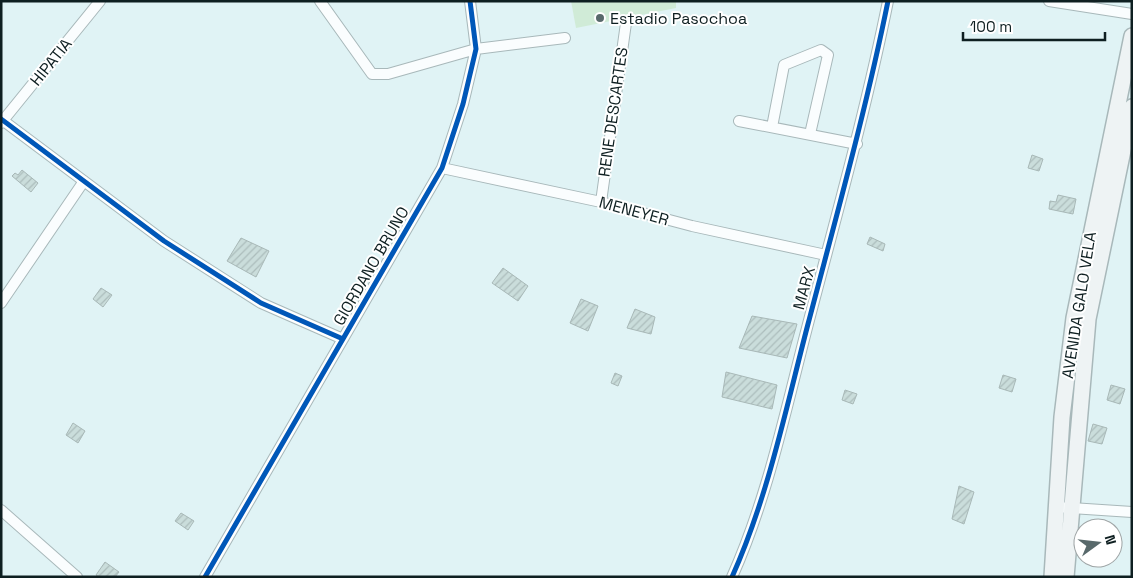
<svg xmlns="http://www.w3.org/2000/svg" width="1133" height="578" font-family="'Space Grotesk',sans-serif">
  <defs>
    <pattern id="building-hatch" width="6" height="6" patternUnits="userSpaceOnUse" patternTransform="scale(1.25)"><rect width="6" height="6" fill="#cadddb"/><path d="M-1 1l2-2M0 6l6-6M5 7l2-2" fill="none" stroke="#acbdbc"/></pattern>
  </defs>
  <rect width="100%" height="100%" fill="#e0f3f5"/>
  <path fill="#d0ebd7" d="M571,1h105v7l-100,20z"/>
  <path fill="url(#building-hatch)" stroke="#a8b8b7" d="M1032,155l11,4 -4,12 -11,-3z
    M22,170l16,13 -7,9 -19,-16 3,-3 3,2z
    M1058,195l18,4 -3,15 -24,-5 1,-8 6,1z
    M870,237l15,7 -2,7 -16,-7z
    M241,238l28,13 -13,26 -29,-16z
    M503,268l25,18 -10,15 -26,-18z
    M101,288l11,7 -9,12 -10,-8z
    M581,299l17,7 -10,25 -18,-8z
    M635,309l20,8 -4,17 -24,-6z
    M752,316l45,8 -10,34 -48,-10z
    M726,372l51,13 -5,24 -50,-12z
    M615,373l7,3 -4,10 -7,-3z
    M1003,375l13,4 -4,13 -13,-4z
    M1111,385l14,4 -5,15 -13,-4z
    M845,390l12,4 -4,10 -11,-4z
    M73,423l12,8 -7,12 -12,-8z
    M1093,424l14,4 -5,16 -14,-3z
    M959,486l15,6 -10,32 -12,-5z
    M181,513l13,8 -6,9 -13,-9z
    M105,562l14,10 -4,5h-16l-3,-2z"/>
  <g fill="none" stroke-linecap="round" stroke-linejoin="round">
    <defs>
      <path id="street" d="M320,1l52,73h16l88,-25 89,-11
        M1049,1l83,13
        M1,119l163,122 97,62 82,36
        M739,121l118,23
        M1,123l99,-122
        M772,127l12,-62 37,-15 7,5 -18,79
        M442,168l159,34 91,24 134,29
        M601,202l25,-179
        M1,303l83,-122
        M1056,507l76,5
        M1,510l76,67
        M205,577l237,-409 21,-64 13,-55 -6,-48
        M732,577c36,-80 54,-169 76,-253 28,-107 58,-214 80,-323"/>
      <path id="secondary" d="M1052,577l10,-160 12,-99 58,-282
        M1066,577l22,-258 44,-212"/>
    </defs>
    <use href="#street" stroke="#a8b8ba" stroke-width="12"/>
    <use href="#secondary" stroke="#a8b8ba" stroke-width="18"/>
    <use href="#street" stroke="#fafdfe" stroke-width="10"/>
    <use href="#secondary" stroke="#eef3f4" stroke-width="15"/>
    <defs>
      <path id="cycleway" d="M1,119l163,122 97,62 82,36
        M205,577l237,-409 21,-64 13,-55 -6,-48
        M732,577c36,-80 54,-169 76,-253 28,-107 58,-214 80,-323"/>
    </defs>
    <use href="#cycleway" stroke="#fff" stroke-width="8"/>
    <use href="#cycleway" stroke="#0057b8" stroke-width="5"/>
  </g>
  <circle fill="#58696b" stroke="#fff" stroke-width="2" cx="600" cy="18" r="5"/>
  <g text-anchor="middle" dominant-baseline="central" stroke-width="4" stroke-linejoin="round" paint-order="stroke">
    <g font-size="16" fill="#0e1f21" stroke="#fff" text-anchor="start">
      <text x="610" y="18">Estadio Pasochoa</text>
    </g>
    <g font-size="16" fill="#0e1f21" stroke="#fff">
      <text transform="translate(51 62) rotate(-51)">HIPATIA</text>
      <text transform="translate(613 112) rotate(-82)">RENE DESCARTES</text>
      <text transform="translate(634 211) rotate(15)">MENEYER</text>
      <text transform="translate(371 266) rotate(-60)">GIORDANO BRUNO</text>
      <text transform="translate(804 288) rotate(-75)">MARX</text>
      <text transform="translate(1079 305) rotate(-81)">AVENIDA GALO VELA</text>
    </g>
  </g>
  <rect width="1133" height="578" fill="none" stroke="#0e1f21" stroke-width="5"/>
  <g transform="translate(1098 543) rotate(75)"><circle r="24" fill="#ffffff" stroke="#9fa5a6"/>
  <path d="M0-4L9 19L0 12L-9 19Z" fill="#58696b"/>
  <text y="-8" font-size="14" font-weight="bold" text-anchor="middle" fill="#0e1f21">N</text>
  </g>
  <path d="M963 32v8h142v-8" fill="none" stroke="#0e1f21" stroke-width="2.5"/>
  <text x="970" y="32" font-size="15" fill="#0e1f21" stroke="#ffffff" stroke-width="4" paint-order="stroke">100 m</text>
</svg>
